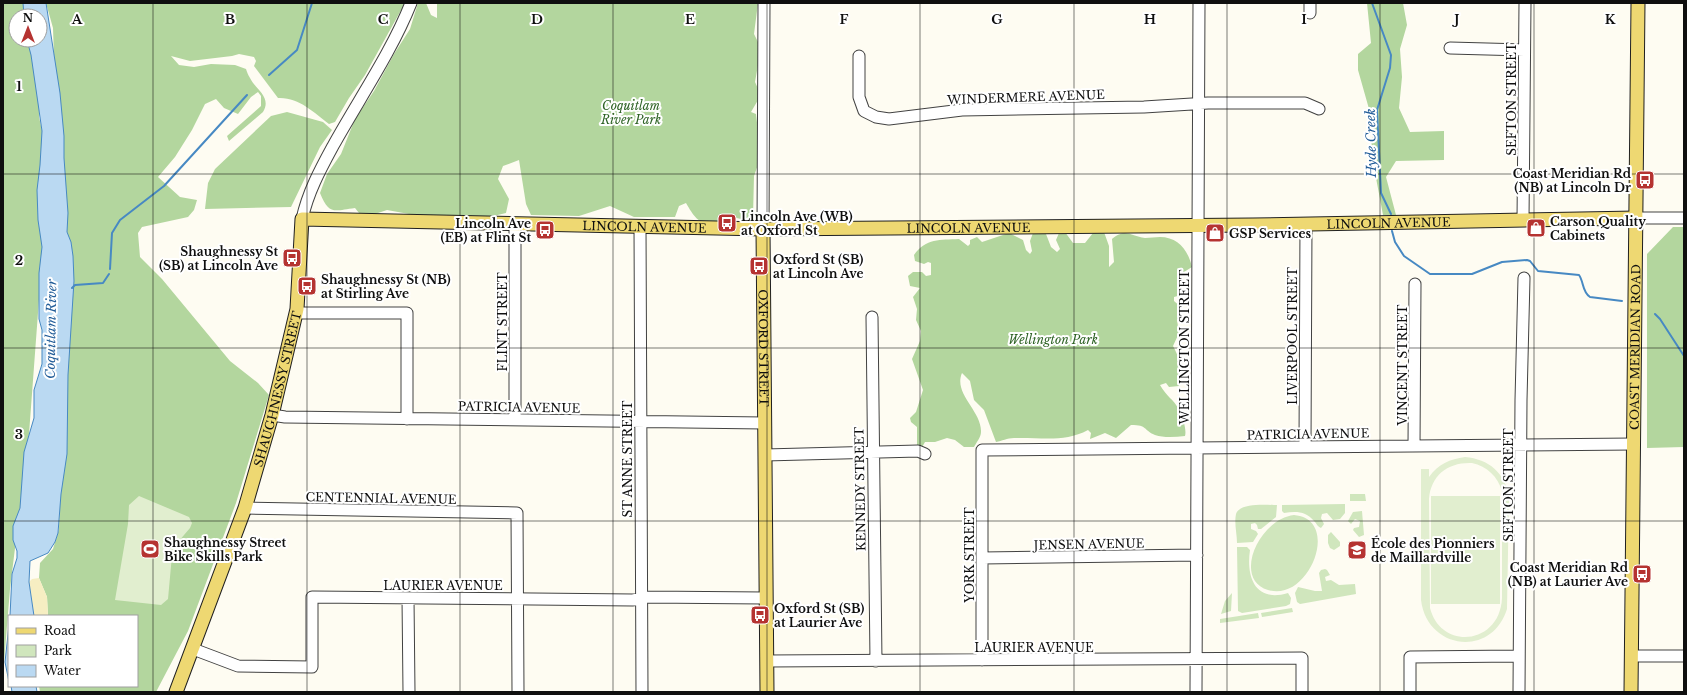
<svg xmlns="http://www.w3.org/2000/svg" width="1687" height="695" font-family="'Libre Baskerville',serif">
  <rect width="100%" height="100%" fill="#fefcf2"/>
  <path fill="#d0e6bd" d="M1350,494h15l1,7h-16z
    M1345,504v9l-5,6 -7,1 -6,-7 -5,1 -1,4 3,6 -3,4c-4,-2 -4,-4 -7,-7 -8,-10 -18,-10 -30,-8l-2,-2v-6z
    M1277,505l-1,12 -15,12h-3l-1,-4 -2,-2 -4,1v5l5,2 2,3 -5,8 -16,1c0,-9 -3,-20 -1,-29 4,-12 31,-9 41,-9z
    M1362,511l2,24 -5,2 -6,-7 1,-2 5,-1 1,-6 -5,-2 -4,5 -3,-3 5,-9z
    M1294,515c48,4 15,88 -26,75 -36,-11 -9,-71 26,-75z
    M1331,532l9,10v4l-6,4 -4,-2 -2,-5v-8z
    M1237,547h10l3,3c-4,27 5,53 38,43l3,5 -1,6 -4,2 -44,7 -4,-2z
    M1325,569l2,1 3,5 -5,2 1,4 5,-1 8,5 16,-1 1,10 -56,10 -3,-2 -2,-9 3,-6 17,4h7l-3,-18 2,-3z
    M1232,593l-1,18 -10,3 4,-13z
    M1292,608l1,4 -31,5 -1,-4z
    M1258,613l1,5 -39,5v-4z"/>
  <path fill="#b3d69e" d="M3,3h23l1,13h-11v24h14l9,46v31l4,18 3,70 -17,229 -19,155 -7,85z
    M46,3h359l-40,72 -16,23 -14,24 -6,2c-16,-12 -30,-27 -51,-26l-24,-32 2,-5 -2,-4 -15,-3 -7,2 -42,5 -19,-5 8,9 15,2 17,-3 24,1 11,4c1,3 2,6 4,9 6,12 22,19 13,34l-34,29 -2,-5 34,-30v-10l-3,-4 -7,5 -13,17 -14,-6 -8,-9 -11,5 -13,26 -17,27 -17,20 22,20 17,3 -3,10 -6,7 -46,10 -4,6 2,24 22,22 68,82 28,22 11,12 -33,108 -48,128 -32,61h-116l-1,-6h98v-70h-89l-1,-19 -8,-19 1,-15 13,-14 6,-20 2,-71 -6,-370 -2,-60z
    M418,3h8l5,12 6,3v-15h321l-4,31 7,14 -6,34 6,13 -10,17 5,2 5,42 -7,20 -1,41 -12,2 -17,-4 -11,10c-15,-1 -20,-10 -27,-22l-7,3 -4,11h-41l-24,-11 -31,10 -48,-1 -5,-11 -7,-44 -16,6 -5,13 11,20 -3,14 -29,7 -46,-2 -44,-8 -24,8 -8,-10c-22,3 -26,7 -35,-15l7,-19 14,-20 14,-35 19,-28 20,-37 16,-25z
    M1367,3h36l4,22 -7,24 2,28 -3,31 11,24 34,-1v29l-48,1 -10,16 10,38h-13l-10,-53 -3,-10 3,-17 -2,-19 -13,-46v-16l13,-11z
    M287,112l36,10 9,8 -12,17 -29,60 -86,2 3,-26 7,-14 56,-53z
    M1673,227h11v220l-37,1v-194z
    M1065,232l8,11h12l8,-10 11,-1 5,14v21l5,-5 -2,-23c13,-11 19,-3 33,-1 5,0 10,-1 15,-1 18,0 28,13 32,30l-8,5 -6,-1 4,12 -1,12 -7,2v4l8,7 -1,10 -4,2 2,13 -6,13c7,13 11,26 6,40l-10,1 -3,-4 -6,2c6,11 14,15 18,23 4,7 9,21 7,28 -10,1 -21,2 -30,-1 -12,-5 -7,-10 -24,-10l-15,13 -11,-5 -15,6 1,-6 -3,-3c-24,13 -48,7 -74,8 -7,0 -12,3 -18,4l-12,-32 -10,-10 -4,-19 -8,-8c-9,21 20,38 19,59 0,5 -5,11 -7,15h-10l-9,-7 -8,-2 -12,4h-10l-4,7 -4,-3v-19l-6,-5 -1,-4 6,-6 7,-22 -11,-31 8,-18 1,-10 -5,-11 1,-11 -4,-12 7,-9 -10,-2 -2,-10 5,-4h9l4,4 5,-1v-12l-3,-1 -4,2 -9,-3 -1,-6c12,-17 26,-15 45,-16l9,7 2,-2v-4l7,-3 5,5 27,-9 14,7 3,10 4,4 2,-3 -2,-10 3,-8 13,1 5,13 6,5 3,-3 -4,-9 3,-7z"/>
  <path fill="#f6eec2" d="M39,578l8,19 1,19h-14l-5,-34 3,-3z"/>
  <path fill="#e1eecf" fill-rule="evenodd" d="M1465,457c24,2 40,16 44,40l-2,112c-15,49 -80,41 -86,-9v-131h8v8c9,-13 21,-18 36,-20zM1472,463c15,3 26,14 30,28v107c-2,47 -61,53 -72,10l-1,-109c2,-24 19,-37 43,-36z
    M139,496l50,21 3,6 -2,5 -12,14 -6,13 -4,44 -7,6 -46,-5 13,-76 1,-19z
    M1431,496h69v108h-69z"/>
  <path fill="#bad9f2" stroke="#4789c3" d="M23,3h23l14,90 4,43v22l4,55 -1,19 4,10 2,14 1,25 -6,94 -1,79 -6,40 -3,39 -3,9 -7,11 -18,8 -1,21 5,34h-24l2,-42 5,-16v-7l-4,-11v-14l7,-18 4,-56 10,-34v-28l8,-26v-34l-3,-11v-46l3,-26 -4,-27 -1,-30 3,-25 2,-34 -11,-76 -4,-15h13v-24h-16z
    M9,625v57l-4,-20z
    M11,686h25l1,6h-25z"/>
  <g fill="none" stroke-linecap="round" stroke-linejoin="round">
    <path stroke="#4789c3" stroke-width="2" d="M1372,3l19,52 -1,13 -13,42 4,83 10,21
      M269,75l28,-25 15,-47
      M1392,231l3,11 9,14 26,18h42l30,-12 25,-2 3,1 8,10 41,4c5,7 3,17 11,22l32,4
      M110,269l2,-36 8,-13 44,-34 83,-91
      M72,288l3,-3 28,-2 6,-9
      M1655,314l5,5 24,37"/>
    <defs>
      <path id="minor" d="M1310,13v-10
        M1450,48l74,2
        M859,56v41l5,14 12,6 13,2 73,-9 182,-3 64,-4h97l14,6
        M1636,218h48
        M302,219c6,-27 18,-49 31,-73 26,-47 58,-93 78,-143
        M1523,220l2,-217
        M515,224v196
        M640,226l2,466
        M763,229l1,-226
        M296,313h111v106
        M872,317l4,344
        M272,415l13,2 480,6
        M1414,446l1,-162
        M1305,447l1,-223
        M765,455l153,-4 7,3
        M245,508l272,5 1,179
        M982,558l215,-3
        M408,598l1,94
        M193,649l45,17 74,1v-70l321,3 14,-3 119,1
        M1631,656h53
        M982,660v-210l652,-6
        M767,661l535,-3v34
        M1196,692l3,-689
        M1410,692v-35l109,-1
        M1519,692l2,-292 3,-122"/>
      <g id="major">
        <path id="s1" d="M763,229l4,463"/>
        <path id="s2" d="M176,692l69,-184 27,-93 25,-106 5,-90 461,10 490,-4 383,-7"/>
        <path id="s3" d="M1631,692l7,-689"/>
      </g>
    </defs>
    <use href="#minor" stroke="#424242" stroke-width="13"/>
    <use href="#major" stroke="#202020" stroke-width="15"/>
    <use href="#minor" stroke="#fff" stroke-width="11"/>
    <use href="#major" stroke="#eed872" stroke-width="13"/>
  </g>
  <path fill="none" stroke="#0f0f0f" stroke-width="1" stroke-opacity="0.55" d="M153,3v689M307,3v689M460,3v689M613,3v689M767,3v689M920,3v689M1074,3v689M1227,3v689M1380,3v689M1534,3v689M3,174h1681M3,348h1681M3,521h1681"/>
  <defs>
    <symbol id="bus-square" viewBox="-11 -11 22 22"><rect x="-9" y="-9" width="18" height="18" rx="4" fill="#b53331" stroke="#fff"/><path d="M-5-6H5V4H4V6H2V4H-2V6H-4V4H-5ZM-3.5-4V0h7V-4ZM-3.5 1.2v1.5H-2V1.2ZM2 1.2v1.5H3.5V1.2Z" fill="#fff"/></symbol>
    <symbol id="shop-square" viewBox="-11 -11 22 22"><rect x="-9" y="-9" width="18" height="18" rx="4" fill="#b53331" stroke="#fff"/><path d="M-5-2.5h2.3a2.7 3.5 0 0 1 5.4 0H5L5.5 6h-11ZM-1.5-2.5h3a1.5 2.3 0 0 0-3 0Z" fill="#fff"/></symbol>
    <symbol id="stadium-square" viewBox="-11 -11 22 22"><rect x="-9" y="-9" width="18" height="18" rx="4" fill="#b53331" stroke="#fff"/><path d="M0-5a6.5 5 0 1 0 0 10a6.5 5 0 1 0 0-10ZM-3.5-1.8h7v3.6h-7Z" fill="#fff"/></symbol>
    <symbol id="school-square" viewBox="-11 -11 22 22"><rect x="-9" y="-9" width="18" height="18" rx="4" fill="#b53331" stroke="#fff"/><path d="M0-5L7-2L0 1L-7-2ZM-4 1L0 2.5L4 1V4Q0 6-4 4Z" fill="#fff"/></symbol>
  </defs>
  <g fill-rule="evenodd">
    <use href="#bus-square" x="1634" y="169" width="22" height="22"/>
    <use href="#bus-square" x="716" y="212" width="22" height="22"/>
    <use href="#shop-square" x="1525" y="217" width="22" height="22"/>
    <use href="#bus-square" x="534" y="219" width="22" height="22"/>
    <use href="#shop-square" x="1204" y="222" width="22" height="22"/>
    <use href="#bus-square" x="281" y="247" width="22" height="22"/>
    <use href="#bus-square" x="748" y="255" width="22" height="22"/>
    <use href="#bus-square" x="296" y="275" width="22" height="22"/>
    <use href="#stadium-square" x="139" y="538" width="22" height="22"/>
    <use href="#school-square" x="1346" y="539" width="22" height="22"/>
    <use href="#bus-square" x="1631" y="563" width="22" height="22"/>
    <use href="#bus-square" x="749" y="604" width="22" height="22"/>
  </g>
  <g text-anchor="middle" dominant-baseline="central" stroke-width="4" stroke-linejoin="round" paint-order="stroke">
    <g font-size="12" fill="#0f0f0f" stroke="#fff">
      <text transform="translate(1026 97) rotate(-2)">WINDERMERE AVENUE</text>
      <text transform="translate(1511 99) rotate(-90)">SEFTON STREET</text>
      <text stroke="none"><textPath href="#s2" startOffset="1579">LINCOLN AVENUE</textPath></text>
      <text stroke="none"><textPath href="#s2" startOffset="835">LINCOLN AVENUE</textPath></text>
      <text stroke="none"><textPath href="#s2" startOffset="1159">LINCOLN AVENUE</textPath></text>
      <text transform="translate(502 322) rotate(-90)">FLINT STREET</text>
      <text transform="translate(1292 336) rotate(-90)">LIVERPOOL STREET</text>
      <text stroke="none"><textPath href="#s1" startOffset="119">OXFORD STREET</textPath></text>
      <text transform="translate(1184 347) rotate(-90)">WELLINGTON STREET</text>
      <text stroke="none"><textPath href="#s3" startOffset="345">COAST MERIDIAN ROAD</textPath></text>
      <text transform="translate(1402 365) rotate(-90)">VINCENT STREET</text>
      <text stroke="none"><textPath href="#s2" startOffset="320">SHAUGHNESSY STREET</textPath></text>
      <text transform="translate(519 407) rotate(1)">PATRICIA AVENUE</text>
      <text transform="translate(1308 434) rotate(-1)">PATRICIA AVENUE</text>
      <text transform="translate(627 459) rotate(-90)">ST ANNE STREET</text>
      <text transform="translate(1508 485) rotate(-90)">SEFTON STREET</text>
      <text transform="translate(860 489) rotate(-91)">KENNEDY STREET</text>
      <text transform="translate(381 498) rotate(1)">CENTENNIAL AVENUE</text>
      <text transform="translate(1089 544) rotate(-1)">JENSEN AVENUE</text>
      <text transform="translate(969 555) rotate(-90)">YORK STREET</text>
      <text x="443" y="585">LAURIER AVENUE</text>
      <text x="1034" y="647">LAURIER AVENUE</text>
    </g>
    <g font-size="12" font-style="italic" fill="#2d6224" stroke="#fff">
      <text x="631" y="105">Coquitlam<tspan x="631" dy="14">River Park</tspan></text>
      <text x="1053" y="339">Wellington Park</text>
    </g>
    <g font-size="12" font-weight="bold" fill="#0f0f0f" stroke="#fff" text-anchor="start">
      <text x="1631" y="173" text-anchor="end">Coast Meridian Rd<tspan x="1631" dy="14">(NB) at Lincoln Dr</tspan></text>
      <text x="741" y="216">Lincoln Ave (WB)<tspan x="741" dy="14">at Oxford St</tspan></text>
      <text x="1550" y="221">Carson Quality<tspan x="1550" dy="14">Cabinets</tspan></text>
      <text x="531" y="223" text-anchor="end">Lincoln Ave<tspan x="531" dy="14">(EB) at Flint St</tspan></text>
      <text x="1229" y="233">GSP Services</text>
      <text x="278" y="251" text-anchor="end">Shaughnessy St<tspan x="278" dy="14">(SB) at Lincoln Ave</tspan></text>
      <text x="773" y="259">Oxford St (SB)<tspan x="773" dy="14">at Lincoln Ave</tspan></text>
      <text x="321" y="279">Shaughnessy St (NB)<tspan x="321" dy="14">at Stirling Ave</tspan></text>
      <text x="164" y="542">Shaughnessy Street<tspan x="164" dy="14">Bike Skills Park</tspan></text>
      <text x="1371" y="543">École des Pionniers<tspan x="1371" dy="14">de Maillardville</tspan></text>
      <text x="1628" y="567" text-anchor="end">Coast Meridian Rd<tspan x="1628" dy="14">(NB) at Laurier Ave</tspan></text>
      <text x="774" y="608">Oxford St (SB)<tspan x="774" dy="14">at Laurier Ave</tspan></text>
    </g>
    <g font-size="13" font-style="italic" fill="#215c98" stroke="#fff">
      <text transform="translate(1371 143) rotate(-91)">Hyde Creek</text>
      <text transform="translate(51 329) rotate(-89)">Coquitlam River</text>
    </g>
  </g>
  <g font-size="13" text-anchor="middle" font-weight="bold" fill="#0f0f0f" stroke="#fff" stroke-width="4" stroke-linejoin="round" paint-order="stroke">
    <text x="77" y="24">A</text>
    <text x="230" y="24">B</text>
    <text x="383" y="24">C</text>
    <text x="537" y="24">D</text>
    <text x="690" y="24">E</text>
    <text x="844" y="24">F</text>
    <text x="997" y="24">G</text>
    <text x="1150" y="24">H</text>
    <text x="1304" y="24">I</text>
    <text x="1457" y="24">J</text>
    <text x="1610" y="24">K</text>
    <text x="19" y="91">1</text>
    <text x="19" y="265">2</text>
    <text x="19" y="439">3</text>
  </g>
  <rect width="1687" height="695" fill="none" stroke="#0f0f0f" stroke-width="8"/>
  <rect x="8" y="615" width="130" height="72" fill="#ffffff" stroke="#9f9f9f"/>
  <rect x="16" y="628" width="20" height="6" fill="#eed872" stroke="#9f9f9f"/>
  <text x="44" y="635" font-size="12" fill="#0f0f0f">Road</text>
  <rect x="16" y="645" width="20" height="12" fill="#d0e6bd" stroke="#9f9f9f"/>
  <text x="44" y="655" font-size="12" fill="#0f0f0f">Park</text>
  <rect x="16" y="665" width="20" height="12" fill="#bad9f2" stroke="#9f9f9f"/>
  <text x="44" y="675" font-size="12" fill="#0f0f0f">Water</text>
  <g transform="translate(28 28)"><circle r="19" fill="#ffffff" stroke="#9f9f9f"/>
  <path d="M0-3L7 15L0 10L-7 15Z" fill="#b53331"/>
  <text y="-6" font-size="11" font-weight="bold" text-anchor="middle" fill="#0f0f0f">N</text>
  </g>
</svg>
